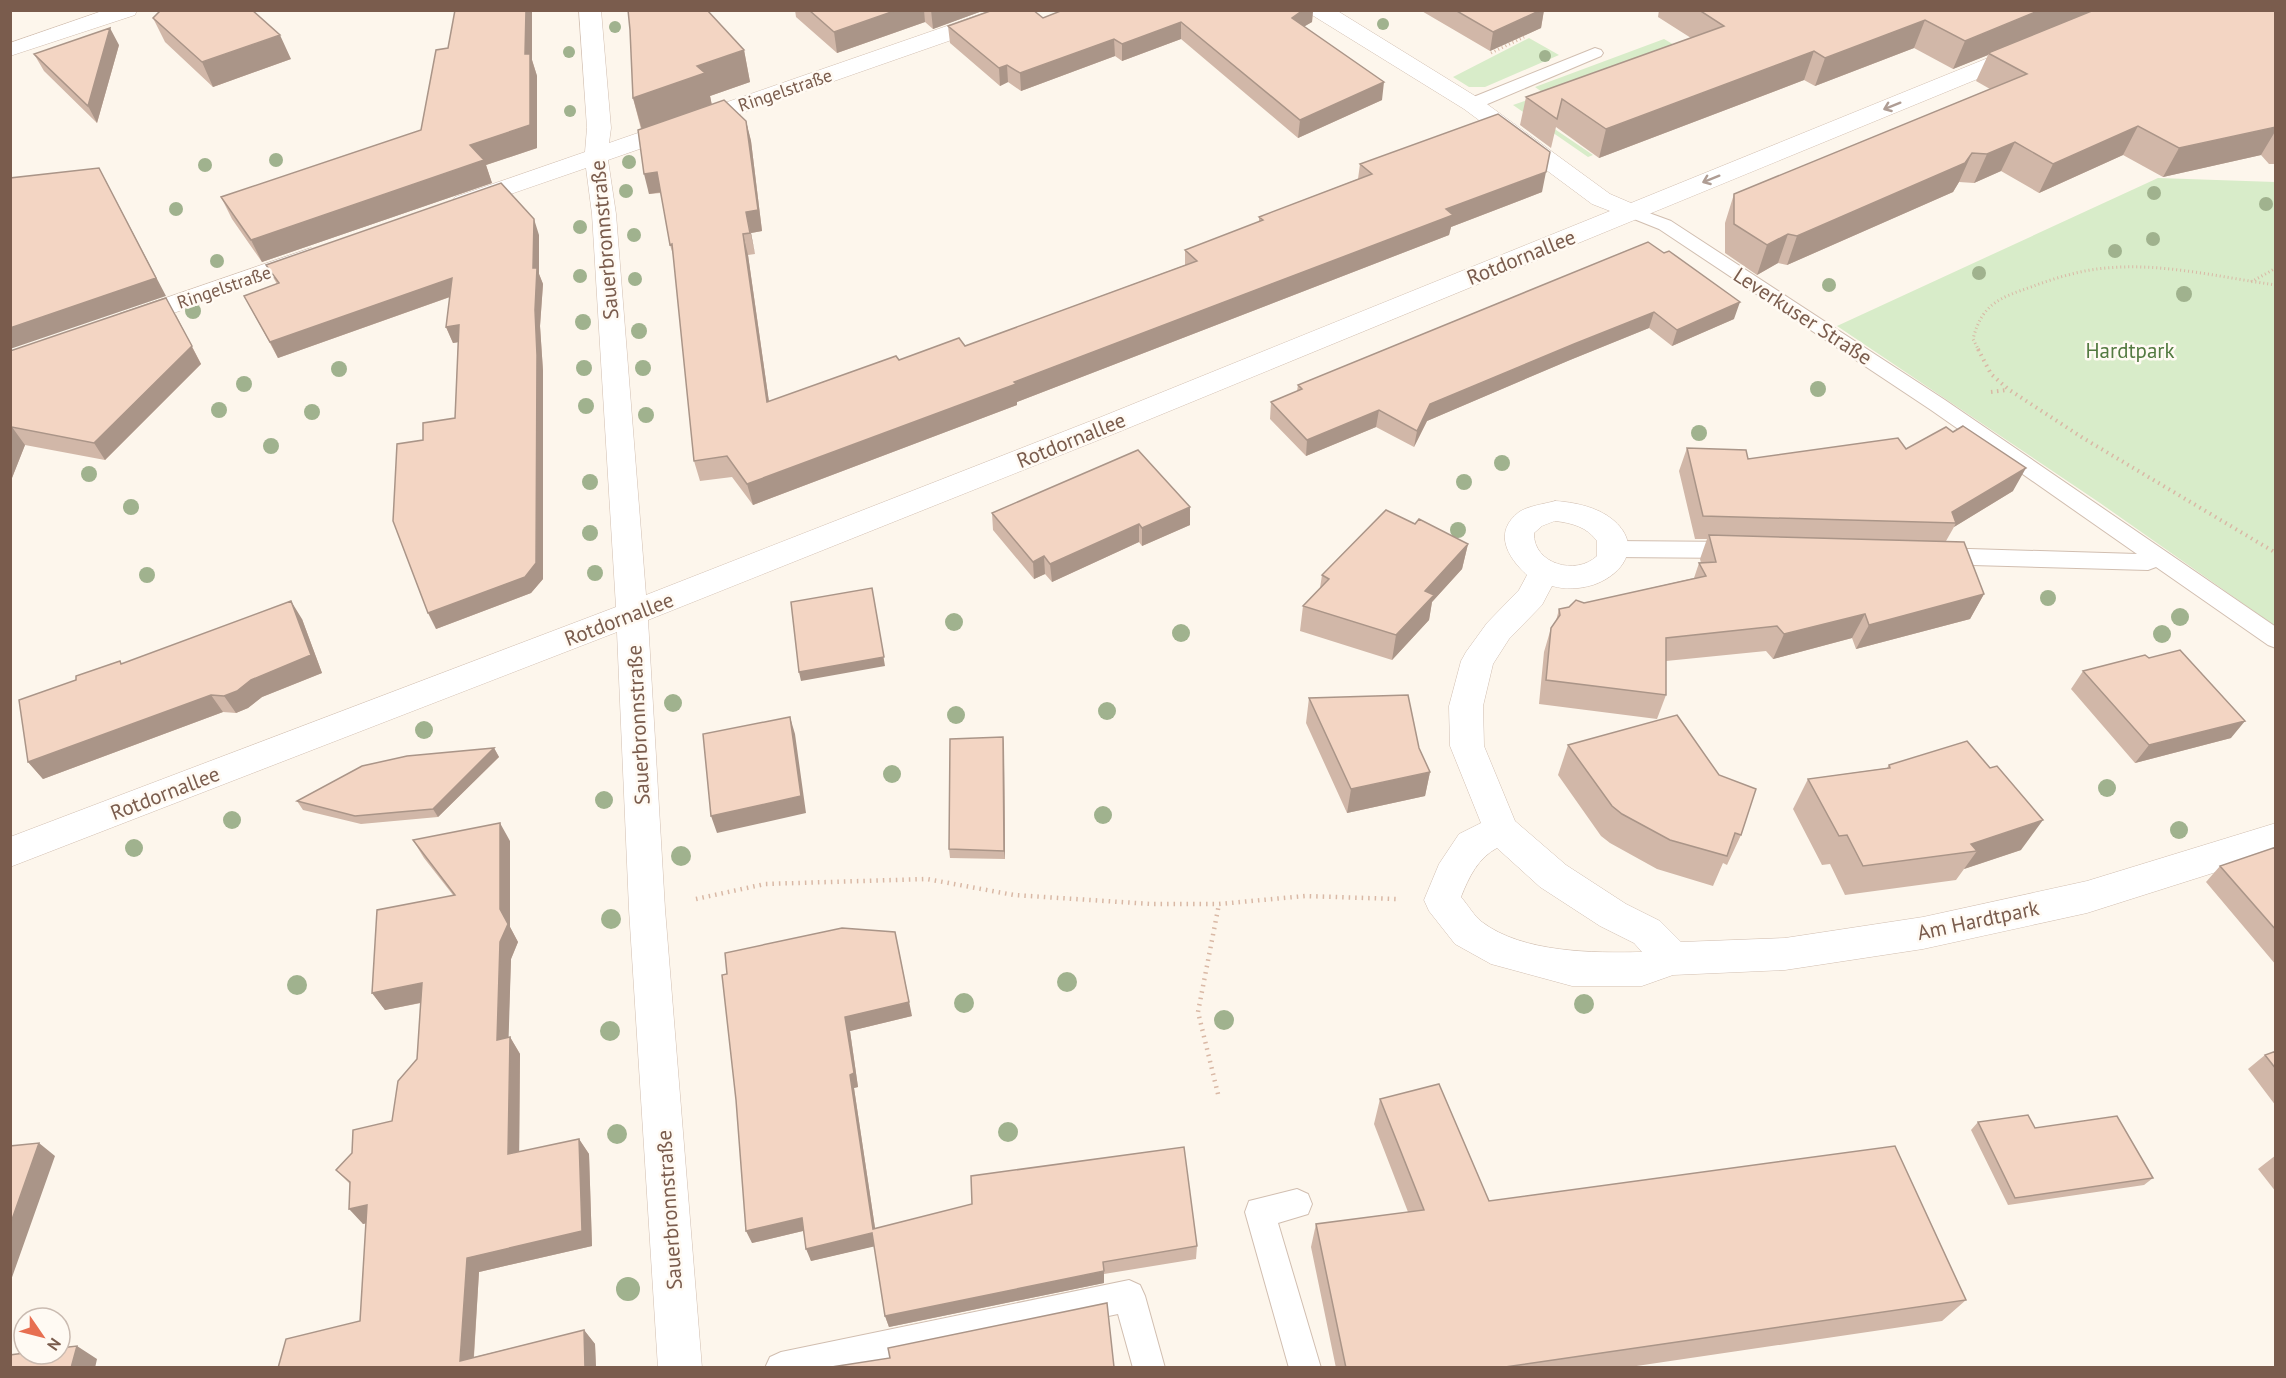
<svg xmlns="http://www.w3.org/2000/svg" width="2286" height="1378" font-family="'PT Sans',sans-serif">
  <rect width="100%" height="100%" fill="#fdf6ec"/>
  <path fill="#d8ecc9" d="M1529,38l30,17 -74,32h-16l-16,-10z
    M1664,39l26,15 -159,59 62,42 -5,2 -75,-52 32,-11 -10,-7z
    M2158,178l117,4v444l-175,-123 -263,-177z"/>
  <g fill="none" stroke-linecap="round" stroke-linejoin="round">
    <defs>
      <path id="service" d="M1595,48l6,2 2,3 -2,3 -123,52h-12l-2,-4 2,-4z
        M1630,206l41,15 274,179 331,227v21l-8,-3 -112,-78 -8,3 -211,-6 -8,-2 -3,-6 3,-6 8,-2 200,6 -206,-144 -272,-181 -35,-14 -3,-4 3,-4z
        M1613,541l124,1 8,2 3,6 -3,6 -8,2 -124,-1 -8,-2 -3,-6 3,-6z
        M1297,1189l11,5 4,10 -4,10 -30,9 43,145h-32l-44,-156 4,-11z
        M1129,1280l11,5 5,11 20,72h-32l-15,-54 -257,54h-96l5,-11 11,-5z"/>
      <path id="minor" d="M105,10h32l-2,5 -125,41v-13z
        M579,10h22l10,118 -2,15 384,-133h32l-2,5 -415,145 8,54 30,381 455,-178 509,-206 -18,-7 -128,-95 -152,-94 -2,-5h26l144,89 130,95 21,9 384,-156 8,-2 8,2 3,5 -3,5 -910,374 -473,189 17,289 37,459h-44l-29,-459 -12,-277 -607,235v-30l606,-230 -24,-393 -6,-46 -113,39 -9,2 -9,-2 -3,-5 3,-5 130,-45 2,-24z
        M311,248l9,3 4,5 -4,5 -183,65 -9,2 -9,-2 -4,-6 4,-6z
        M1555,501c19,1 42,6 57,18 31,25 13,55 -19,66 -14,4 -26,5 -41,1l-10,19 -33,34 -16,25 -10,42 1,40 31,75 51,44 60,39 34,17 21,21 104,-4 138,-21 164,-36 189,-58v30l-189,60 -164,36 -138,21 -112,5 -31,11h-70l-81,-22 -36,-20 -26,-33 -5,-11 15,-36 20,-30 22,-11 -31,-77 -1,-40 12,-45 5,-9 21,-29 32,-33 8,-15c-20,-18 -34,-43 -8,-63 9,-6 25,-8 36,-11zM1555,521c17,2 32,6 42,20v15c-21,20 -64,8 -63,-23l8,-7zM1497,848l43,39 60,39 34,17 8,9c-48,1 -119,1 -160,-30 -8,-6 -14,-17 -21,-25 8,-20 17,-39 36,-49z"/>
    </defs>
    <use href="#service" stroke="#d1beb0" stroke-width="2"/>
    <use href="#minor" stroke="#d1beb0" stroke-width="1"/>
    <path stroke="#d9b8a5" stroke-width="3" stroke-dasharray="1 3" stroke-linecap="butt" d="M1491,53l33,-16
      M2251,282l25,-14
      M1979,351l-6,-12c9,-35 26,-41 58,-52 21,-8 44,-15 66,-18 59,-8 121,8 179,16"/>
    <path stroke="#d9b8a5" stroke-width="4" stroke-dasharray="1.5 4.5" stroke-linecap="butt" d="M1978,349l13,25 17,15 75,49 193,115
      M1991,392l16,-2"/>
    <path stroke="#d9b8a5" stroke-width="4.5" stroke-dasharray="1.5 5" stroke-linecap="butt" d="M696,899l69,-15 162,-5 87,16 137,9h68l86,-8 91,3
      M1218,1094l-20,-82 21,-108"/>
    <use href="#service" fill="#fff" fill-rule="evenodd"/>
    <use href="#minor" fill="#fff" fill-rule="evenodd"/>
  </g>
  <g fill="#a0b28e">
    <circle cx="1383" cy="24" r="6"/>
    <circle cx="615" cy="27" r="6"/>
    <circle cx="569" cy="52" r="6"/>
    <circle cx="1545" cy="56" r="6"/>
    <circle cx="570" cy="111" r="6"/>
    <circle cx="276" cy="160" r="7"/>
    <circle cx="629" cy="162" r="7"/>
    <circle cx="205" cy="165" r="7"/>
    <circle cx="626" cy="191" r="7"/>
    <circle cx="2154" cy="193" r="7"/>
    <circle cx="2266" cy="204" r="7"/>
    <circle cx="176" cy="209" r="7"/>
    <circle cx="580" cy="227" r="7"/>
    <circle cx="634" cy="235" r="7"/>
    <circle cx="2153" cy="239" r="7"/>
    <circle cx="2115" cy="251" r="7"/>
    <circle cx="217" cy="261" r="7"/>
    <circle cx="1979" cy="273" r="7"/>
    <circle cx="580" cy="276" r="7"/>
    <circle cx="635" cy="279" r="7"/>
    <circle cx="1829" cy="285" r="7"/>
    <circle cx="2184" cy="294" r="8"/>
    <circle cx="193" cy="311" r="8"/>
    <circle cx="583" cy="322" r="8"/>
    <circle cx="639" cy="331" r="8"/>
    <circle cx="584" cy="368" r="8"/>
    <circle cx="643" cy="368" r="8"/>
    <circle cx="339" cy="369" r="8"/>
    <circle cx="244" cy="384" r="8"/>
    <circle cx="1818" cy="389" r="8"/>
    <circle cx="586" cy="406" r="8"/>
    <circle cx="219" cy="410" r="8"/>
    <circle cx="312" cy="412" r="8"/>
    <circle cx="646" cy="415" r="8"/>
    <circle cx="1699" cy="433" r="8"/>
    <circle cx="271" cy="446" r="8"/>
    <circle cx="1502" cy="463" r="8"/>
    <circle cx="89" cy="474" r="8"/>
    <circle cx="590" cy="482" r="8"/>
    <circle cx="1464" cy="482" r="8"/>
    <circle cx="131" cy="507" r="8"/>
    <circle cx="1458" cy="530" r="8"/>
    <circle cx="590" cy="533" r="8"/>
    <circle cx="595" cy="573" r="8"/>
    <circle cx="147" cy="575" r="8"/>
    <circle cx="2048" cy="598" r="8"/>
    <circle cx="2180" cy="617" r="9"/>
    <circle cx="954" cy="622" r="9"/>
    <circle cx="1181" cy="633" r="9"/>
    <circle cx="2162" cy="634" r="9"/>
    <circle cx="673" cy="703" r="9"/>
    <circle cx="1107" cy="711" r="9"/>
    <circle cx="956" cy="715" r="9"/>
    <circle cx="424" cy="730" r="9"/>
    <circle cx="892" cy="774" r="9"/>
    <circle cx="2107" cy="788" r="9"/>
    <circle cx="604" cy="800" r="9"/>
    <circle cx="1103" cy="815" r="9"/>
    <circle cx="232" cy="820" r="9"/>
    <circle cx="2179" cy="830" r="9"/>
    <circle cx="134" cy="848" r="9"/>
    <circle cx="681" cy="856" r="10"/>
    <circle cx="611" cy="919" r="10"/>
    <circle cx="1067" cy="982" r="10"/>
    <circle cx="297" cy="985" r="10"/>
    <circle cx="964" cy="1003" r="10"/>
    <circle cx="1584" cy="1004" r="10"/>
    <circle cx="1224" cy="1020" r="10"/>
    <circle cx="610" cy="1031" r="10"/>
    <circle cx="1008" cy="1132" r="10"/>
    <circle cx="617" cy="1134" r="10"/>
    <circle cx="628" cy="1289" r="12"/>
  </g>
  <path fill="#d1b7a8" d="M532,10v50l5,16v72l-51,17 6,18 -230,79 -30,-43 -11,-22 200,-67 27,-82z
    M795,10h190l-52,19 -8,-7 -88,31 -41,-36z
    M1063,10h250l-1,12 -8,4 78,74 -84,38 -117,-99 -59,22 -7,-5 -94,35 -13,-9 -8,4 -50,-43 -2,-17 95,-8z
    M1420,10h124l-3,18 -51,23z
    M1659,10h617v154h-7l-8,-9 -98,22 -40,-22 -84,38 -38,-22 -27,12 -15,-1 -6,10 -166,73 -9,-2 -21,12 -32,-22v-30l9,-29 256,-105 -14,-8 12,-26 -35,14 -39,-21 -99,38 -11,-6 -205,78 -43,-31 -5,21 -31,-23 6,-28 165,-59 -33,-21z
    M153,18l138,41 -78,28 -48,-45z
    M119,45l-22,78 -53,-52 -10,-17z
    M744,50l6,32 -40,14 2,9 34,16 5,20 11,90 -11,2 4,21 -7,1 21,147 130,-42 66,-14 220,-81v-15l74,-28v-5l99,-38 2,-15 182,28 -91,35 -2,8 -432,167v3l-264,100 -21,-28 -32,4 -6,-20 -20,-203 -4,-13 -9,-52 -12,1 -8,-65 -8,-31z
    M539,235v39l4,10 -3,42 3,45v208l-12,14 -95,36 -13,-189 32,-22 3,-76 -5,1 -7,-16 4,-30 -172,61 -34,-62 33,-12 -11,-19z
    M1648,242l86,77 -62,27 -23,-18 -79,32 -143,61 -13,26 -38,-20 -70,29 -36,-37 1,-17 26,-11 1,-6z
    M176,315l25,49 -96,96 -80,-15 -15,38v-132z
    M1687,448l61,11 158,-10 107,42 -59,36 -8,14 38,53 -14,25 -114,30 -4,-11 -79,21 -7,-8 -100,10v34l-9,24 -118,-15 5,-52 7,-24 5,-7 3,-12 135,-31 5,-15h2l-1,-4 7,-20h-12l-16,-68z
    M992,513l198,12 -48,21 -3,-4 -87,40 -7,-8 -11,5 -41,-49z
    M1415,524l53,20 -6,25 -30,33 -3,18 -37,40 -92,-29 3,-25 17,-18 2,-13z
    M302,619l20,54 -60,24 -14,11 -12,5 -13,-1 -180,67 -15,-17 48,-82 44,-19 2,3z
    M2083,671l148,67 -96,25 -64,-74z
    M1309,698l110,50 11,24 -5,24 -78,17 -41,-90z
    M1003,737l1,9 1,113 -55,-1 -1,-9z
    M1568,745l173,90 -14,30 -4,-2 -10,23 -56,-17 -47,-26 -9,-7 -43,-61z
    M494,748l5,9 -61,60 -77,7 -58,-14 -6,-9z
    M1889,765l132,85 -57,19 -8,11 -111,15 -15,-31 -8,1 -29,-56 15,-30 79,-11z
    M413,840l97,1v86l8,15 -7,17 -3,79 2,-1 10,17 -1,98 60,-13 10,15 3,92 -113,26 -5,85 110,-27 11,14 1,24h-318l82,-47 6,-98 -3,1 -13,-40 -14,-14 56,-49 25,-62 4,-56 -36,7 -13,-17 81,-98 -29,-37z
    M2276,847v118l-70,-83 14,-16z
    M727,974l185,42 -62,15 8,56 -4,1 21,140 322,18 -1,13 -92,15v9l-215,44 -4,-11 -11,-70 -63,15 -8,-30 -51,12z
    M2276,1051v55l-28,-37 17,-14z
    M1380,1099l109,102 477,99 -24,21 -319,47h-287l-25,-121 5,-23 92,-12 -34,-88z
    M1978,1122l57,6 118,50 -9,7 -136,20 -37,-75z
    M2276,1155v37l-18,-23z"/>
  <path fill="#aa9588" d="M526,10h6v50l5,16v72l-51,17 6,18 -230,79 -11,-22 219,-95 55,-91z
    M897,10h27l1,12 -88,31 -3,-21z
    M931,10h54l-52,19z
    M1303,10h10l-1,12 -22,13 2,-17z
    M1541,10h3l-3,18 -51,23 3,-19z
    M2040,10h57l-109,43v2l-35,14 12,-28z
    M1925,20l-11,28 -99,38 10,-28z
    M1181,22v17l-59,22v-17z
    M110,28l9,17 -22,78 -9,-17z
    M280,35l11,24 -78,28 -11,-25z
    M1114,39l1,17 -94,35 -1,-18z
    M744,50l6,32 -40,14 2,10 -70,24 -9,-32 64,-32z
    M1814,51l-10,29 -205,78 7,-29z
    M1007,65l1,17 -8,4 -1,-18z
    M1384,82l-2,18 -84,38 2,-18z
    M746,121l5,20 11,90 -11,2 4,21 -9,-42z
    M2138,126l-15,29 -84,38 14,-29z
    M2276,127v3l-15,25 -98,22 16,-29z
    M2015,142l-14,29 -27,12 13,-29z
    M1972,153l-13,29 -6,10 -166,73 10,-29z
    M99,168l67,128 -156,53v-21z
    M657,172l5,20 -13,2 -5,-20z
    M1546,172l-4,20 -91,35 -2,8 -432,167v3l-264,100 -6,-21 267,-102 432,-173z
    M534,219l5,16v39l4,10 -3,42 3,45v208l-12,14 -95,36 -8,-16 107,-303 -2,-42z
    M743,234l5,21 24,168 -5,-21z
    M1788,234l-10,29 -21,12 10,-30z
    M452,278l6,16 -180,64 -8,-16z
    M166,298l35,66 -96,96 -11,-17z
    M1740,302l-6,17 -62,27 5,-16z
    M1654,312l-5,16 -79,32 -143,61 -13,26 3,-16 13,-27 144,-60z
    M459,325l7,16 -13,2 -7,-16z
    M1379,410l-3,17 -70,29 1,-16z
    M12,427l13,18 -15,38v-51z
    M2026,468l-13,23 -59,36 2,-4 -4,-11z
    M1190,507v18l-48,21v-18z
    M1139,524v18l-87,40 -2,-18z
    M1468,544l-6,25 -30,33 -3,18 -37,40 4,-25 29,-44z
    M1044,556l1,18 -11,5 -1,-17z
    M872,588l13,78 -84,15 -2,-9z
    M1984,594l-14,25 -114,30 13,-24z
    M291,601l11,18 20,54 -60,24 -14,11 -12,5 -12,-17z
    M1865,614l-13,24 -79,21 11,-25z
    M211,695l12,17 -180,67 -15,-17z
    M790,717l5,17 11,79 -89,20 -6,-17z
    M2245,721l-14,17 -96,25 14,-18z
    M1003,737l1,9 1,113 -1,-8z
    M494,748l5,9 -61,60 -5,-8z
    M1430,772l-5,24 -78,17 4,-24z
    M2043,820l-22,30 -57,19 13,-18 -6,-7z
    M500,823l10,18v86l8,15 -7,17 -3,98 -11,-17 3,-131z
    M895,932l17,84 -62,15 8,56 -4,1 23,153 -4,-12 -23,-154 -5,-58z
    M422,983l12,17 -49,10 -13,-17z
    M510,1037l10,17 -1,116 -11,-16z
    M579,1139l10,15 3,92 -113,26 -6,96 -13,-7 7,-103z
    M39,1143l16,13 -45,127v-58z
    M367,1205l14,15 -18,4 -14,-15z
    M802,1218l5,12 -55,13 -6,-12z
    M872,1233l4,13 -65,15 -5,-12z
    M1104,1271v12l-215,44 -4,-11z
    M584,1330l11,14 1,24h-11z
    M77,1346l20,13 -2,9h-24z"/>
  <path fill="#f3d5c3" stroke="#aa9588" stroke-width="1.5" d="M161,10h91l28,25 -78,27 -49,-44z
    M455,10h71l-1,44h5v71l-60,20 14,15 -233,80 -30,-43 200,-67 15,-80 12,-2z
    M628,10h79l37,40 -47,16 8,7 -72,25 -3,-68z
    M809,10h88l-63,22z
    M993,10h40l10,8 20,-8h240l-11,8 92,64 -84,38 -119,-98 -59,22 -8,-5 -94,34 -13,-8 -8,3 -51,-42z
    M1455,10h86l-48,22z
    M1699,10h341l-75,31 -40,-21 -100,38 -11,-7 -208,78 -44,-30 -5,20 -31,-22 198,-71z
    M2094,10h182v117l-97,21 -41,-22 -85,38 -38,-22 -28,12 -15,-1 -7,10 -168,73 -9,-2 -21,11 -33,-21v-30l293,-120 -39,-21z
    M110,28l-22,78 -54,-52z
    M724,100l22,21 12,89 -12,2 4,21 -7,1 24,168 129,-46 3,4 60,-22 6,8 232,-85 -12,-11 78,-30 -4,-3 113,-43 -12,-10 138,-50 52,38 -4,20 -100,37 7,6 -439,167 2,2 -269,100 -20,-28 -33,5 -22,-217 -2,1 -13,-73 -13,2 -6,-44z
    M99,168l57,110 -146,50v-150z
    M501,183l33,36 -1,49h4l-2,42 2,45 -1,208 -11,14 -97,36 -35,-92 4,-77 26,-4v-17l32,-5 4,-93 -13,2 6,-49 -182,64 -26,-46 35,-13 -13,-18z
    M1648,242l16,11 5,-2 71,51 -63,28 -23,-18 -80,32 -144,60 -13,27 -38,-21 -72,30 -36,-38 31,-13 -4,-4z
    M166,298l26,48 -98,97 -82,-16 -2,5v-81z
    M1963,426l63,42 -74,44 4,11 -253,-7 -16,-68 59,2 2,9 150,-21 8,11 40,-22 7,5z
    M1138,450l52,57 -48,21 -3,-4 -89,40 -6,-8 -11,6 -41,-49z
    M1386,510l29,14 4,-5 49,25 -43,47 9,4 -38,40 -93,-29 26,-27 -7,-4z
    M1709,535l255,7 20,52 -115,31 -4,-11 -81,20 -7,-8 -111,12v57l-120,-15 5,-52 9,-13 -1,-6 10,-2 7,-7 8,3 122,-27 -7,-13 17,-1z
    M872,588l12,69 -85,15 -8,-70z
    M291,601l20,54 -60,25 -14,11 -13,5 -13,-1 -183,67 -9,-62 57,-20v-4l44,-15 1,3z
    M2180,650l65,71 -96,24 -66,-74 62,-16 4,3z
    M1408,695l11,53 11,24 -79,17 -42,-91z
    M1677,715l42,60 37,14 -15,46 -6,-2 -8,23 -57,-16 -48,-26 -10,-8 -44,-61z
    M790,717l11,79 -90,20 -8,-82z
    M1003,737l1,114 -55,-2 1,-110z
    M1967,741l23,27 7,-2 46,54 -72,24 6,7 -114,15 -16,-31 -8,1 -31,-57 82,-11 -1,-3z
    M494,748l-61,61 -78,7 -58,-15 65,-35 45,-10z
    M500,823v86l8,15 -8,18 -3,98 13,-3 -2,117 71,-15 3,92 -115,27 -7,103 124,-31 1,38h-307l8,-29 74,-18 7,-116 -18,4 1,-27 -14,-12 16,-17 1,-23 39,-9 6,-40 19,-22 5,-76 -50,10 5,-83 78,-15 -42,-55z
    M2276,847v83l-56,-64z
    M842,928l53,4 14,70 -64,15 9,56 -4,2 23,154 99,-25 -1,-28 213,-29 13,99 -94,16 1,9 -219,45 -13,-83 -66,16 -4,-31 -56,13 -10,-131 -14,-125 5,-1 -2,-21z
    M2276,1051v18l-11,-14z
    M1439,1084l50,117 406,-55 71,154 -468,68h-152l-30,-144 108,-14 -44,-111z
    M2028,1115l7,13 82,-12 36,62 -138,20 -37,-76z
    M39,1143l-29,82v-79z
    M1107,1303l7,64 3,1h-292l65,-10 -2,-10z
    M77,1346l-6,22h-61v-13l14,-2v1h36v-6z"/>
  <defs><path id="oneway-shaft" d="M-6 0H5M1.5-3L5.5 0L1.5 3" fill="none" stroke-width="1.6" stroke-linecap="round" stroke-linejoin="round" transform="scale(1.5)"/></defs>
  <g stroke="#af9d94">
    <use href="#oneway-shaft" transform="translate(1892 106) rotate(158)"/>
    <use href="#oneway-shaft" transform="translate(1711 179) rotate(158)"/>
  </g>
  <g text-anchor="middle" dominant-baseline="central" stroke-width="5" stroke-linejoin="round" paint-order="stroke">
    <g font-size="18" fill="#7a5c4d" stroke="#fffaf3">
      <text transform="translate(785 90) rotate(-19)">Ringelstraße</text>
      <text transform="translate(224 287) rotate(-19)">Ringelstraße</text>
    </g>
    <g font-size="21" fill="#7a5c4d" stroke="#fffaf3">
      <text transform="translate(604 240) rotate(-95)">Sauerbronnstraße</text>
      <text transform="translate(1521 257) rotate(-22)">Rotdornallee</text>
      <text transform="translate(1803 316) rotate(33)">Leverkuser Straße</text>
      <text transform="translate(1071 440) rotate(-22)">Rotdornallee</text>
      <text transform="translate(619 619) rotate(-21)">Rotdornallee</text>
      <text transform="translate(638 725) rotate(-93)">Sauerbronnstraße</text>
      <text transform="translate(165 793) rotate(-21)">Rotdornallee</text>
      <text transform="translate(1978 920) rotate(-12)">Am Hardtpark</text>
      <text transform="translate(669 1210) rotate(-94)">Sauerbronnstraße</text>
    </g>
    <g font-size="21" fill="#537a41" stroke="#fffaf3">
      <text x="2130" y="350">Hardtpark</text>
    </g>
  </g>
  <rect width="2286" height="1378" fill="none" stroke="#7a5c4d" stroke-width="24"/>
  <g transform="translate(42 1336) rotate(125)"><circle r="28" fill="#fffaf3" stroke="#cabbb1" stroke-width="1.5"/>
  <path d="M0-4.5L10 22L0 15L-10 22Z" fill="#e76f51"/>
  <text y="-9" font-size="16" font-weight="bold" text-anchor="middle" fill="#7a5c4d">N</text>
  </g>
</svg>
